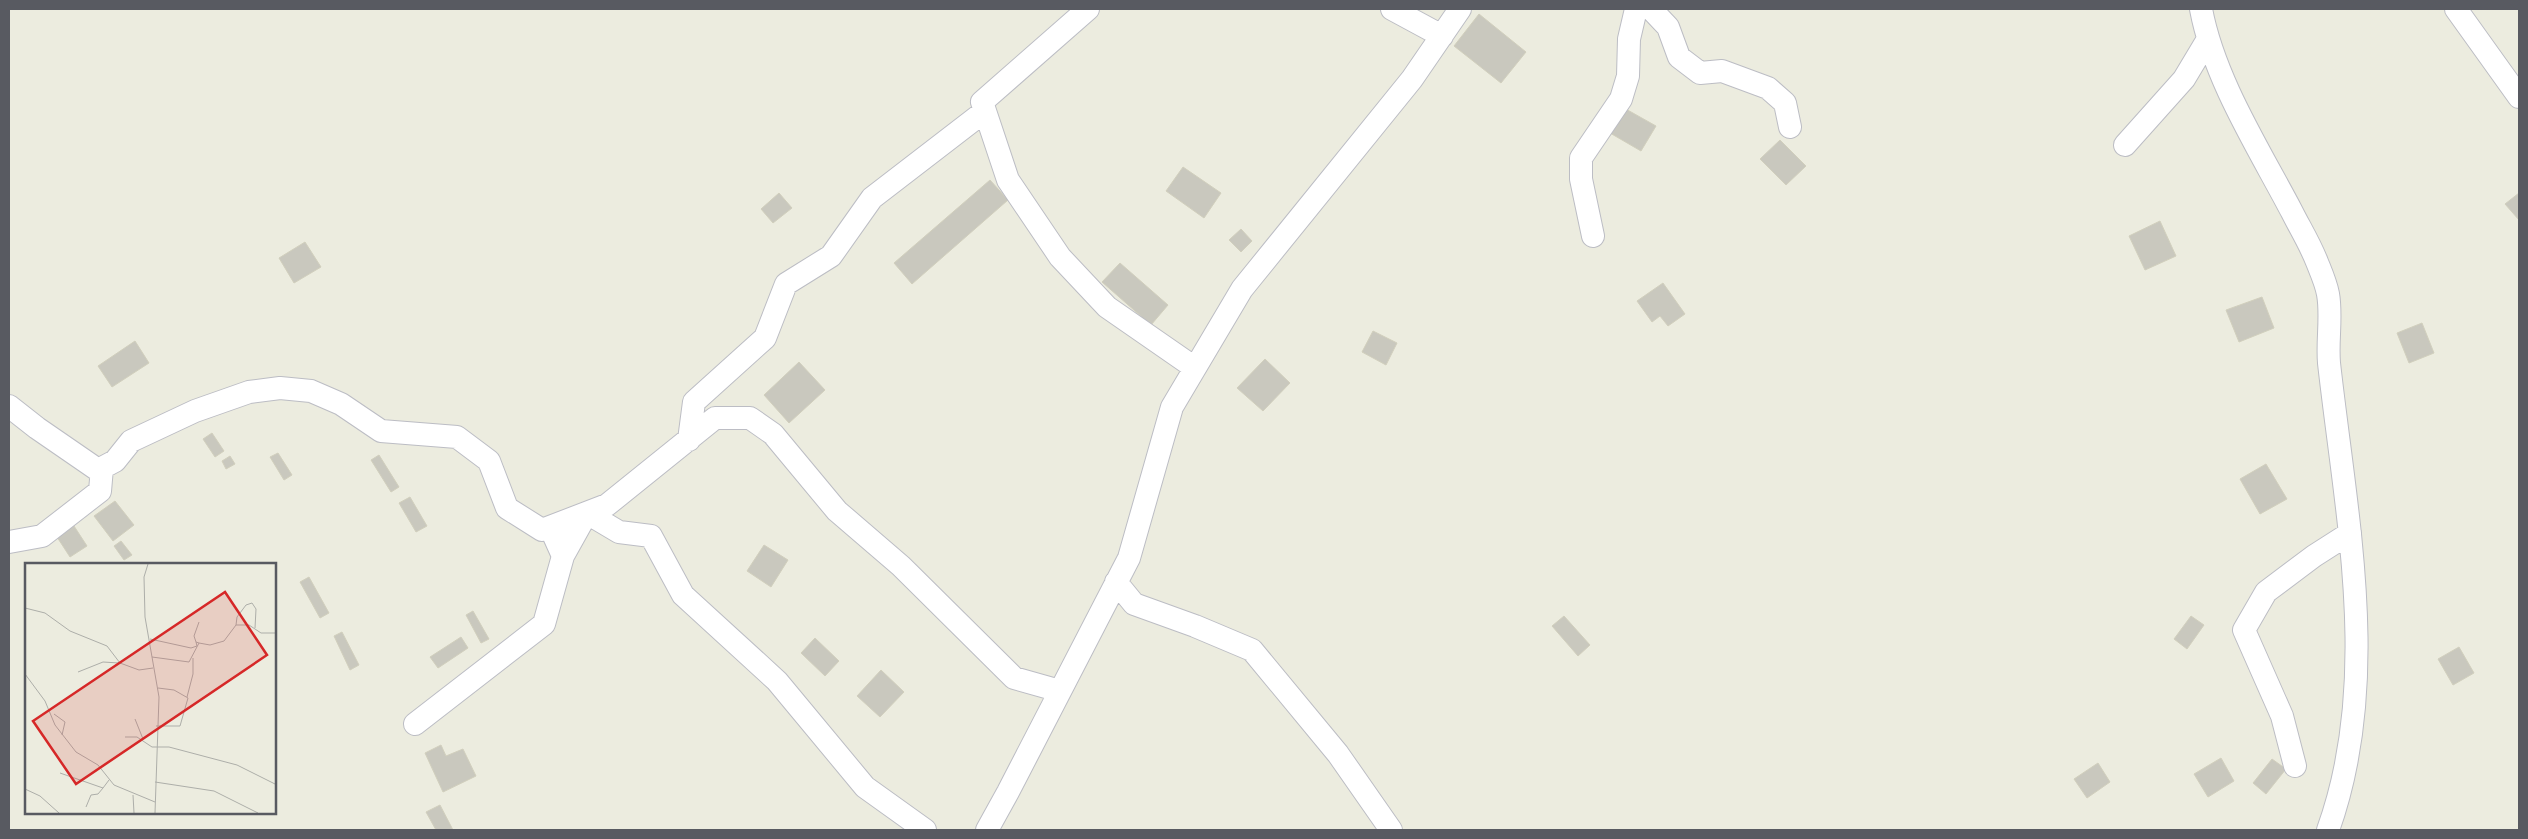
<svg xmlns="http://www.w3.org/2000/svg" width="2528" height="839" font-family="'Noto Sans',sans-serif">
  <rect width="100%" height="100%" fill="#ececdf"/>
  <path fill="#c9c8be" stroke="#d1cfbd" d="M1479,14l47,38 -25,31 -47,-37z
    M1624,108l32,18 -15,25 -31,-18z
    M1780,140l26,26 -20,19 -26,-26z
    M1183,167l38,26 -17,25 -38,-27z
    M990,180l18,20 -96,84 -18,-21z
    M779,193l13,15 -19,15 -12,-14z
    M2519,193v27l-14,-16z
    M2160,221l16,35 -31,14 -16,-34z
    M1241,229l11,12 -11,11 -12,-12z
    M305,242l16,25 -27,16 -15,-25z
    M1120,263l48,42 -17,20 -49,-43z
    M1663,283l22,31 -17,12 -8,-10 -8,6 -15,-21z
    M2262,297l12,31 -35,14 -13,-32z
    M2422,323l12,30 -25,10 -12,-30z
    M1373,331l24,12 -11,22 -24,-13z
    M135,341l14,22 -37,24 -14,-21z
    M1265,359l25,24 -27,28 -26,-23z
    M799,362l26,28 -36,33 -25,-28z
    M212,433l12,18 -9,6 -12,-18z
    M278,453l14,22 -8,5 -14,-23z
    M379,455l20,32 -8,5 -20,-32z
    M230,456l5,8 -9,5 -4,-8z
    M2266,464l21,35 -27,15 -20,-35z
    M410,497l17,29 -11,6 -17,-29z
    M115,501l19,24 -21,16 -19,-25z
    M74,526l13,20 -17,11 -13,-20z
    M121,541l11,14 -8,5 -10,-14z
    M764,545l24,15 -17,27 -24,-16z
    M309,577l20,36 -9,5 -20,-36z
    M473,611l16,28 -8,4 -15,-28z
    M1564,616l26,29 -12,11 -26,-30z
    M2191,616l13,9 -17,24 -13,-10z
    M342,632l17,33 -9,5 -16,-34z
    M461,637l7,11 -30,20 -8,-11z
    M815,638l24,23 -14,15 -24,-23z
    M2459,647l15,26 -21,12 -15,-26z
    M881,670l23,22 -24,25 -23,-21z
    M441,745l5,11 17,-7 13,27 -33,16 -18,-39z
    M2221,758l13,23 -26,16 -14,-23z
    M2272,759l14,10 -20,25 -13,-11z
    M2098,763l12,19 -23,16 -13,-19z
    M440,805l13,25h-17l-10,-18z"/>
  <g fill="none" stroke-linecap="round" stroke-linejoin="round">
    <defs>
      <path id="minor" d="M1088,9l-106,93 26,78 52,77 47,50 88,61
        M1392,9l50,27
        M1651,9l17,18 11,30 21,16 22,-2 46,17 17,15 5,24
        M2201,9c13,70 58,140 91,203 8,16 18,32 25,50 4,10 9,21 11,32 4,22 -1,46 1,69 17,153 53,317 -1,467
        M2456,9l63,88
        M2125,145l59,-66 24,-40
        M1593,236l-12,-57v-21l40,-59 7,-23 1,-37 7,-30
        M9,406l28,22 61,42 17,-9 16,-20 64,-30 54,-19 31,-4 31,3 30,13 40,27 76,6 32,24 18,47 35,22 65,-25 108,-87h35l23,16 64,77 64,55 113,112 46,13
        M689,440l5,-38 71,-64 21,-54 45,-28 41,-58 113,-87
        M550,527l13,29 24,-43 32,19 32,4 32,59 94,86 88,106 60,43
        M9,542l33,-6 58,-45 2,-23
        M1116,582l18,22 61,22 57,24 86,104 53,76
        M415,724l129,-100 19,-68
        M2295,766l-13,-50 -38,-86 22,-38 48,-36 36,-23
        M987,830l21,-38 121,-234 43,-151 70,-118 170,-210 48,-70"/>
    </defs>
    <use href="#minor" stroke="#bcbdc4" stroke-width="24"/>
    <use href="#minor" stroke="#fff" stroke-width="22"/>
  </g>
  <g transform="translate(25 563)">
    <rect width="251" height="251" fill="#ececdf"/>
    <path fill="none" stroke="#adaea9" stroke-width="1" d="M123,1l-4,13 1,40 14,80 -4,116M0,45l20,5 25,18 37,15 13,17 19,7 14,-2M211,62l1,-8 9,-12 6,-2 4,6 -1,19M125,76l41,9 6,-2 -1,-4 3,1M171,79l-2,-6 5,-14M127,94l37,5 10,-19 11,2 14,-4 12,-16h13l12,8h16M53,109l25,-10 16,1M0,111l20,27 10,24 21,27 22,13 16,20 41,17M162,134l6,-23v-16M29,151l11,8 -3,13M110,156l8,20M131,163h24l8,-28 -14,-8 -16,-2M100,174h12l15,10h17l68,18 40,20M35,210l43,15 6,-8M130,219l59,9 44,22M0,226l15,7 19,17M108,232l1,18M61,244l5,-12 7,-1 5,-6"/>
    <path fill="#d62828" fill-opacity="0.15" stroke="#d62828" stroke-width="2.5" d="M200,29l42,63 -191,129 -43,-63z"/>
    <rect width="251" height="251" fill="none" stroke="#585a61" stroke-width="2.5"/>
  </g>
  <rect width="2528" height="839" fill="none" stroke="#585a61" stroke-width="20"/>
</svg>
